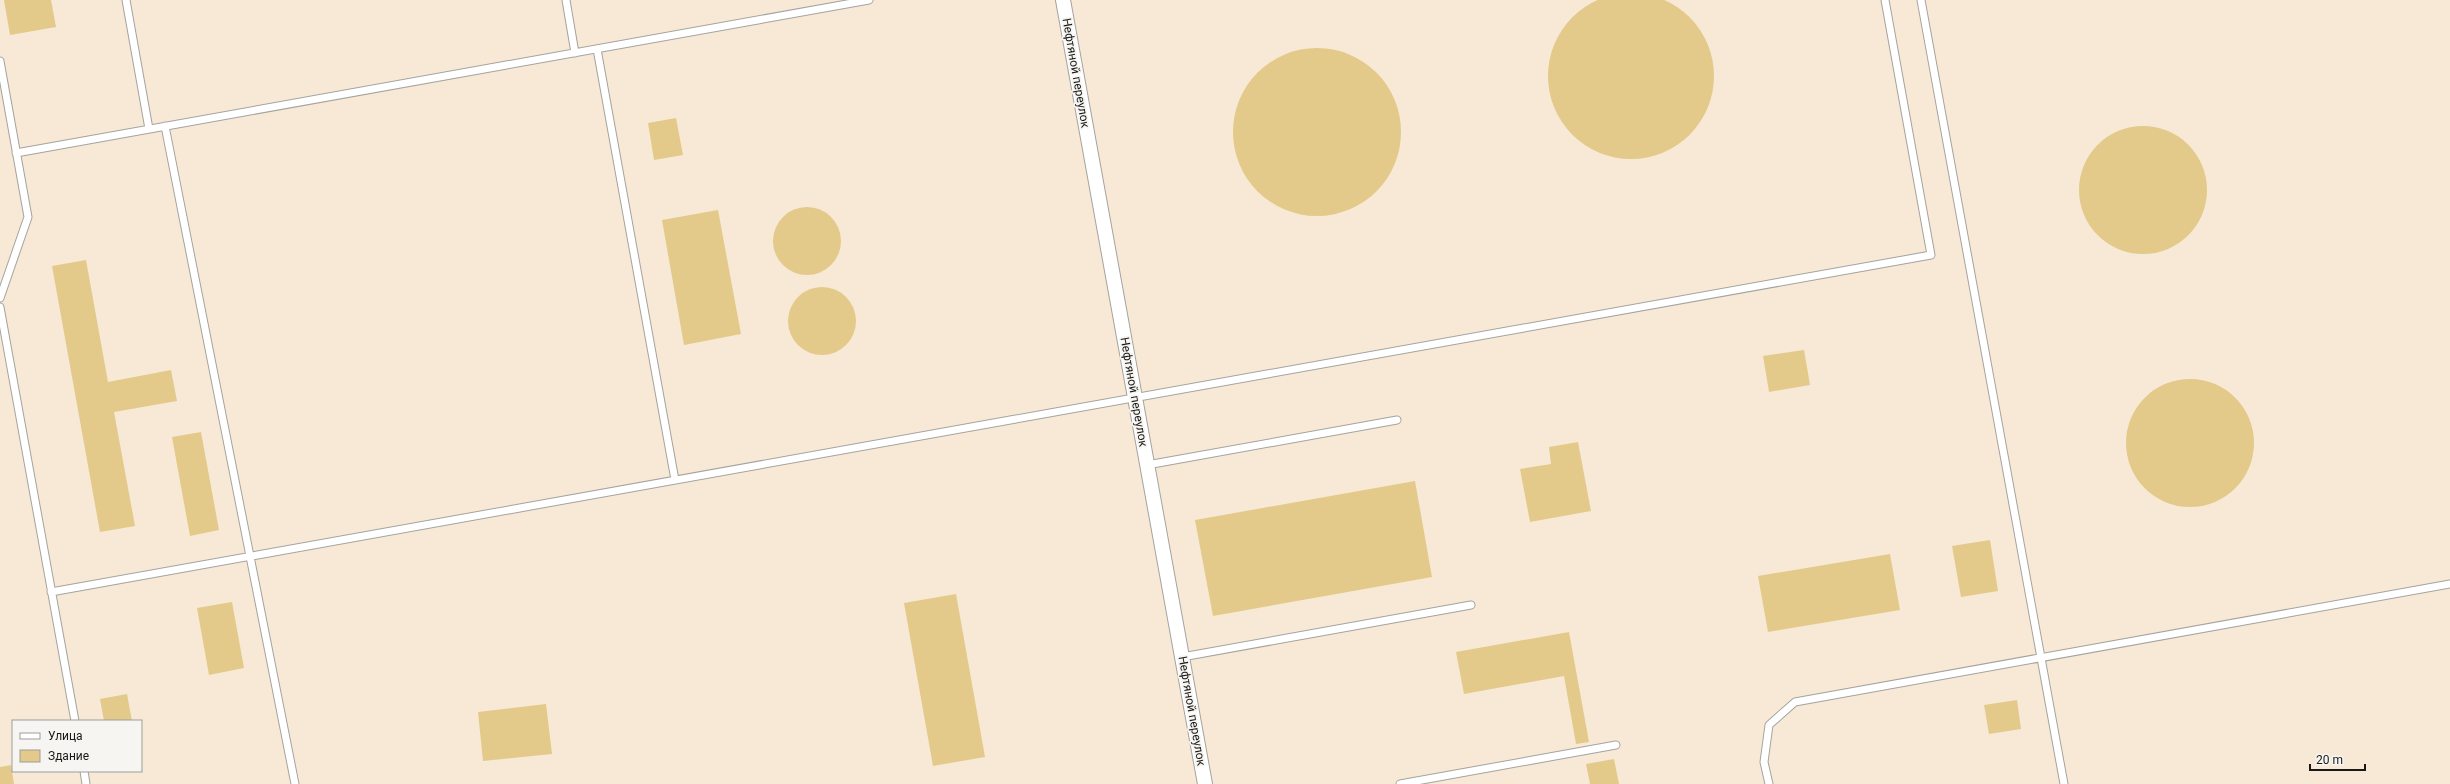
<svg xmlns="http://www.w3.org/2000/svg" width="2450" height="784" font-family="Roboto,sans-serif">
  <rect width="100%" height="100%" fill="#f6f5f1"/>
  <path fill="#f7e9d5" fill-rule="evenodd" d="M0,0h2450v784h-2450zM13,721h128v50h-128z"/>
  <path fill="#e3ca8a" d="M1548 76a83 83 0 1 1 166 0a83 83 0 1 1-166 0Z
    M4,0h47l5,27 -46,8z
    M1233 132a84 84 0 1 1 168 0a84 84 0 1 1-168 0Z
    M676,118l7,37 -29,5 -6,-37z
    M2079 190a64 64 0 1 1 128 0a64 64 0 1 1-128 0Z
    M773 241a34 34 0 1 1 68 0a34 34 0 1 1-68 0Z
    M718,210l23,124 -57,11 -22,-125z
    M86,260l22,122 63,-12 6,31 -63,11 21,114 -35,6 -48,-266z
    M788 321a34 34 0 1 1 68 0a34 34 0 1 1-68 0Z
    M1804,350l6,35 -41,7 -6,-36z
    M2126 443a64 64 0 1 1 128 0a64 64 0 1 1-128 0Z
    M201,432l18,98 -29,6 -18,-99z
    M1578,442l13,69 -61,11 -10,-53 31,-5 -2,-17z
    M1415,481l17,96 -219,39 -18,-96z
    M1990,540l8,51 -37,6 -9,-51z
    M1890,554l10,56 -132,22 -10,-56z
    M956,594l29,163 -52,9 -29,-163z
    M232,602l12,66 -35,7 -12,-67z
    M1569,632l20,110 -13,2 -12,-68 -100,18 -8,-42z
    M127,694l5,27h-28l-4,-22z
    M2017,700l4,29 -32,5 -5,-29z
    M546,704l6,50 -69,7 -5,-49z
    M1614,759l5,25h-29l-4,-20z
    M11,765l3,19h-14v-17z"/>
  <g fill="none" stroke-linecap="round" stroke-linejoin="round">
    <defs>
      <path id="service" d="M126,0l23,129
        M566,0l9,53
        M1921,0l143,784
        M597,49l78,431
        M0,61l28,156 -28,81
        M165,126l130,658
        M16,153l853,-153
        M0,307l75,414
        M1147,465l250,-45
        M51,592l1880,-337 -46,-255
        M1182,657l289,-52
        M84,771l2,13
        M1400,784l216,-39
        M1769,784l-5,-22 5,-37 26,-23 655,-118"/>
      <path id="minor" d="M1063,0l142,784"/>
    </defs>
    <use href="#service" stroke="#a4a3a0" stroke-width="9"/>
    <use href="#minor" stroke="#a4a3a0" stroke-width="16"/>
    <use href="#service" stroke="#fff" stroke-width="7"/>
    <use href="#minor" stroke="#fff" stroke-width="14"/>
  </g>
  <g text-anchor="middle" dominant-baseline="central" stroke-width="3.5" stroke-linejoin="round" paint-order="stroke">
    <g font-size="12" fill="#181817" stroke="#f6f5f1">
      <text transform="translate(1076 73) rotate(80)">Нефтяной переулок</text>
      <text transform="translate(1134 392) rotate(80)">Нефтяной переулок</text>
      <text transform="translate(1192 711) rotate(80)">Нефтяной переулок</text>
    </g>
  </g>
  <rect x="12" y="720" width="130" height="52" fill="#f6f5f1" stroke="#9d9d9a"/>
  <rect x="20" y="733" width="20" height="6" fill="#ffffff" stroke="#9d9d9a"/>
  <text x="48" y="740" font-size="12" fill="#181817">Улица</text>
  <rect x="20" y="750" width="20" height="12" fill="#e3ca8a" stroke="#9d9d9a"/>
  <text x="48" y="760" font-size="12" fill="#181817">Здание</text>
  <path d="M2310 764v6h55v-6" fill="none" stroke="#181817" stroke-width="2"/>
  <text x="2316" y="764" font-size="12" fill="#181817" stroke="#f6f5f1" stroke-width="3" paint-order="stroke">20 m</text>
</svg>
